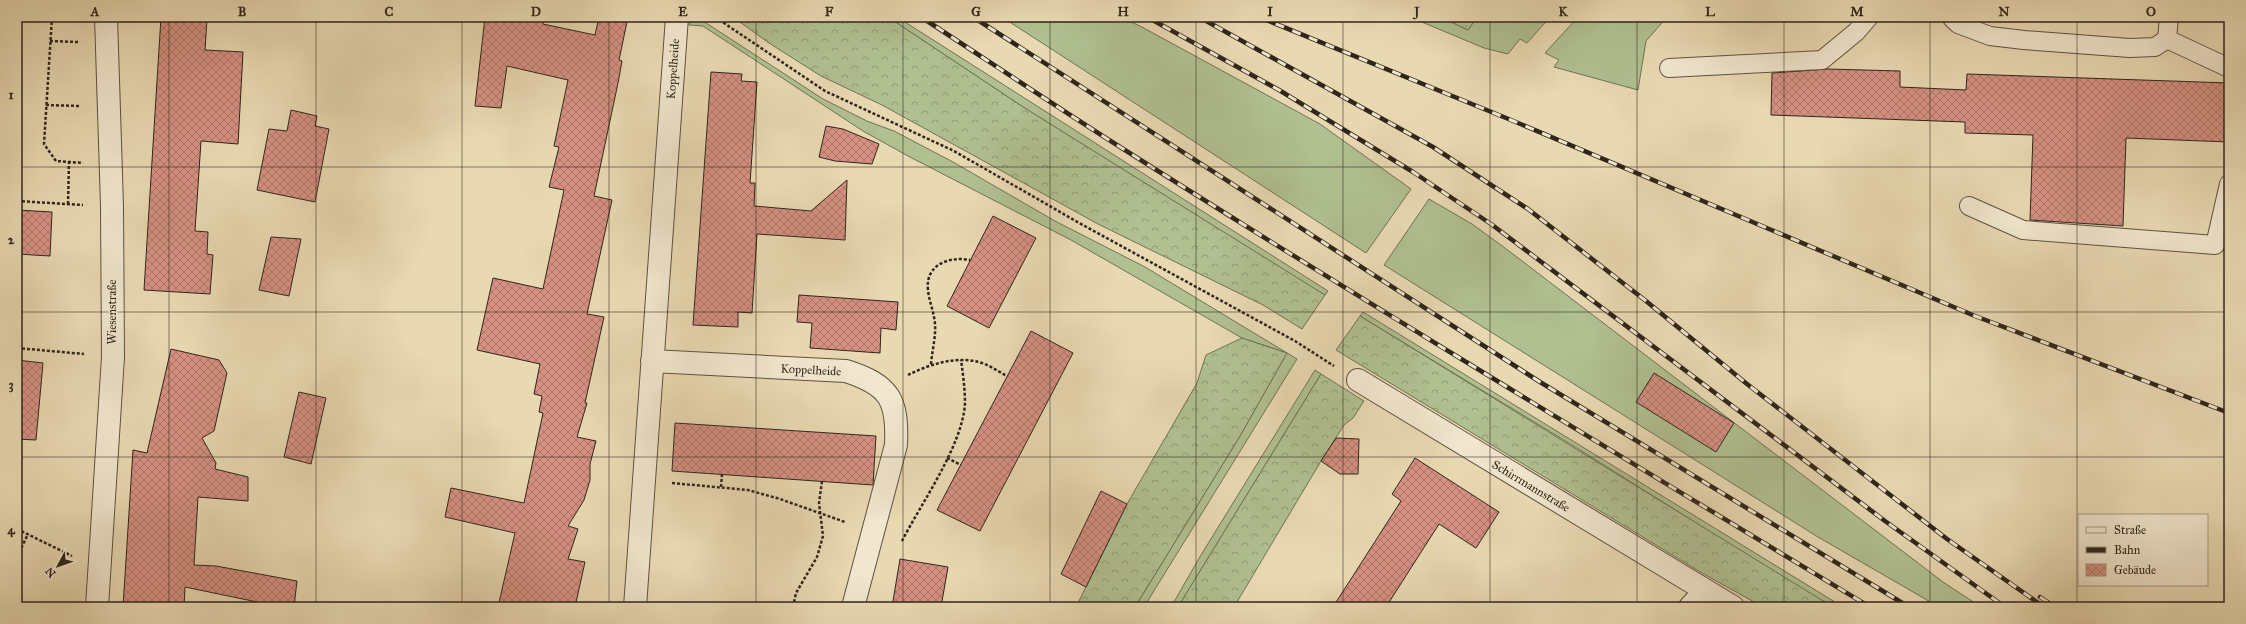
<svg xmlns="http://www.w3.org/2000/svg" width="2246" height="624" font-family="'IM FELL Great Primer',serif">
  <defs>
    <pattern id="forest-crowns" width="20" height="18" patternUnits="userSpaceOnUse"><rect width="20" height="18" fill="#b0c091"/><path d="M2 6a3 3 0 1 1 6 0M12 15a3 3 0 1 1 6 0" fill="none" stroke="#909c76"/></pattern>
    <pattern id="park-dots" width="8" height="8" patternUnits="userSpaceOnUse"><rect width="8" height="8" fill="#b0c091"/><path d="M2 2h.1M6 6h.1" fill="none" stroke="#909c76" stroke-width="1.8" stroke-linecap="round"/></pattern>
    <pattern id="building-cross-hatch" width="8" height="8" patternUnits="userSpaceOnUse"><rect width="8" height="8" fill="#d69183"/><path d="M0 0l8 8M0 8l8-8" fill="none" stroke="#ae766a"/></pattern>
  </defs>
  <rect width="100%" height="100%" fill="#e9d9b3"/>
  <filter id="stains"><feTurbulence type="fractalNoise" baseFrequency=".005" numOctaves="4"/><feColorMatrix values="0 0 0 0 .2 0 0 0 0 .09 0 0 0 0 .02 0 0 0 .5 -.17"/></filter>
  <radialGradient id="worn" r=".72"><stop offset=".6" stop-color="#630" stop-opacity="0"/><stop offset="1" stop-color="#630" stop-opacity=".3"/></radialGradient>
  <path fill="#b0c091" stroke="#707255" d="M888,17h9l431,274 -3,4 -38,-23 -264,-165z
    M1002,17h118l20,9 180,98 91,65 -45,64z
    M1410,17h31l27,13 9,-13h73l-23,26 -7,-4 -12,15 -24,-6z
    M1578,17h89l-21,24 -8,49 -84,-23 5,-7 -14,-7z
    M696,20l7,1 120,78 44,22 27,10 59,31 102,59 90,46 152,92 -153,248h-9l105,-171 47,-83 -45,-15 -171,-98 -163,-84 -45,-25 -160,-105 -14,-1v-2z
    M1429,199l43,25 33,24 438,334 38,25h-42l-121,-70 -434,-272z
    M1363,312l480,295h-10l-46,-27 -215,-135 -212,-129z
    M1315,370l6,4 -143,233h-7l30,-52z"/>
  <path fill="url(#forest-crowns)" stroke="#707255" d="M733,17h155l135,90 302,188 -23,34 -39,-24 -165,-81 -216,-119 -61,-29 -52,-33z
    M1360,316l473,291h-70l-61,-34 -366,-223z
    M1242,338l45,15 -47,83 -105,171h-59l51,-103 70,-121 9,-28z
    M1321,374l43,27 -11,17 -9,7 -23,36 -87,146h-56z"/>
  <path fill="url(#park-dots)" stroke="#707255" d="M1441,17h36l-9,13z"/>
  <path fill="url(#building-cross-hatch)" stroke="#2f2519" d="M161,17l46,2 -2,31 38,2 -5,92 -37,-3 -6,90 13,1 -1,22 6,1 -3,39 -66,-4z
    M485,17h59l-1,7 52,11 4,-18h29l-9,43 3,1 -4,22 -24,113 18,4 -25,114 17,3 -19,86h2l-10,34 19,4 -6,23v16l-6,20 -16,26 10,3 -10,30 17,3 -10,45h-77l17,-74 -70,-16 6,-29 73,15 19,-90 -4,-1 3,-16 -8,-2 6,-30 -63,-14 16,-72 50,11 21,-99 -15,-3 10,-40 -5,-1 14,-66 -61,-14 -6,42 -26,-2z
    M1828,69l72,2v16l66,3 1,-16 262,9v59l-103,-4 -3,88 -93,-6 3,-85 -68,-2v-11l-194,-7 1,-42z
    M711,72l31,2 -1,7 16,1 -7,101h5l-1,23 57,5 36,-31 -2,60 -88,-6 -5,79 -14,-1v15l-45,-2z
    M291,110l26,6 -2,10 14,3 -14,73 -58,-12 12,-61 18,2z
    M826,126l17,3 36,15 -7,20 -37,-3 -16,-4z
    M17,210l35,2 -2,44 -33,-2z
    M993,216l43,22 -47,90 -42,-22z
    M271,237l30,2 -12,57 -30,-6z
    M799,295l99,7 -2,28 -15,-2 -1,25 -70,-5 2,-25 -15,-1z
    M1031,331l42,22 -93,178 -43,-21z
    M171,349l48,11 8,13 -13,58 -12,7 14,25 -1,6 33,8v24l-50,-4 -4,68 22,1 81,15 -3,26h-32v-4l-77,-16 -1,20h-61l10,-157 14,3z
    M17,360l26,3 -7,77 -19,-1z
    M1654,373l80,50 -18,29 -80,-50z
    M299,392l27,6 -15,66 -27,-7z
    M675,423l201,13 -3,49 -201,-14z
    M1336,438l23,1 -1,35h-18l-19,-13z
    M1415,458l84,54 -23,36 -37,-24 -53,83h-53l68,-106 -9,-7z
    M1101,491l26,13 -41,83 -25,-13z
    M900,559l48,8 -7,40h-49z"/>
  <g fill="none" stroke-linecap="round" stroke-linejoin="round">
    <defs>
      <path id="service" d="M1951,17l7,7 32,12 34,4 106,8 25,-1 12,-8 2,-22
        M2167,39l62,29
        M1669,68l153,-8 34,-28 13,-15
        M1969,206l54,24 192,15 14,-61"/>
      <path id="minor" d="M652,361l194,10c44,14 52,29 50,74l-43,162
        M1358,380l375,227
        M97,607l16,-250 -1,-151 -6,-189
        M635,607l42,-590
        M1690,607l15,-16"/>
    </defs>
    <use href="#service" stroke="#5e5240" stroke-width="20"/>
    <use href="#minor" stroke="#5e5240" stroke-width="24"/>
    <path stroke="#2f2519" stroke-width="2.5" stroke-dasharray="3 2" stroke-linecap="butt" d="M52,17l-8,127 12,17 27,2
      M715,17l110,74 129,60 127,73 214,117 39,25
      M50,41l28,1
      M46,105l34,1
      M17,201l66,4
      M68,204l1,-42
      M17,348l67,6
      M931,364c1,-13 5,-27 4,-40 -1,-12 -6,-23 -7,-34 -3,-26 22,-34 42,-30
      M908,375c22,-11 50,-20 74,-12 9,3 17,9 25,13
      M947,458l14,7
      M672,483l76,7 32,9 65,23
      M721,487l1,-13
      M17,529l55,27
      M902,541c20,-39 60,-95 63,-137 0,-15 -2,-30 -4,-44
      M17,557l11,-23
      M793,607l3,-14 21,-36 6,-21 -4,-33 3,-22"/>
    <use href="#service" stroke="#f1e6ce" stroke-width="18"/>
    <use href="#minor" stroke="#f1e6ce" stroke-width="22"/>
    <defs>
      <path id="rail" d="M921,17c69,45 137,91 207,135 245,155 494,305 742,455
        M973,17l567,365 369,225
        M1147,17l132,73 134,82 78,52 394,297 120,86
        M1199,17l234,130 95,62 118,92 101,83 200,155 97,68
        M1259,17l252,103 464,196 254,97
        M2040,597l15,10"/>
    </defs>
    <use href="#rail" stroke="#2f2519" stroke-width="4.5"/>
    <use href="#rail" stroke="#f1e6ce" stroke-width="3" stroke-dasharray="9" stroke-linecap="butt"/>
  </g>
  <path fill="none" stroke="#2f2519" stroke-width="1" stroke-opacity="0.55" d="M169,17v590M316,17v590M462,17v590M609,17v590M756,17v590M903,17v590M1050,17v590M1196,17v590M1343,17v590M1490,17v590M1637,17v590M1784,17v590M1930,17v590M2077,17v590M17,167h2212M17,312h2212M17,457h2212"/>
  <g text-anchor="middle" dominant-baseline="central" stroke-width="3" stroke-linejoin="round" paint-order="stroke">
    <g font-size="12" fill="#2f2519" stroke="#f1e6ce">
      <text transform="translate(673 69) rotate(-86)">Koppelheide</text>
      <text transform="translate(112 312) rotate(-90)">Wiesenstraße</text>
      <text transform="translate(811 370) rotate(3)">Koppelheide</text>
      <text transform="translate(1531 486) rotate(31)">Schirrmannstraße</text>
    </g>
  </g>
  <rect width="2246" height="624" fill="none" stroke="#e9d9b3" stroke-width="44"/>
  <rect x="2078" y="514" width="130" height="72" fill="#f1e6ce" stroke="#a39986"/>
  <rect x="2086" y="527" width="20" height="6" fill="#f1e6ce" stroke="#a39986"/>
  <text x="2114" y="534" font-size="12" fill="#2f2519">Straße</text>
  <rect x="2086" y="547" width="20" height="6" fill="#2f2519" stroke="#a39986"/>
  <text x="2114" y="554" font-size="12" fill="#2f2519">Bahn</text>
  <rect x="2086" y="564" width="20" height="12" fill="url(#building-cross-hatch)" stroke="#a39986"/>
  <text x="2114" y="574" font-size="12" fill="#2f2519">Gebäude</text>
  <g transform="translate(58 566) rotate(229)" stroke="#f1e6ce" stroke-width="3" paint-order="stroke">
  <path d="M0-3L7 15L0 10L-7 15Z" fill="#2f2519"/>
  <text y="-6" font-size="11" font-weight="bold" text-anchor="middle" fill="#2f2519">N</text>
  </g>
  <rect x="22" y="22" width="2202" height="580" fill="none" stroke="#2f2519" stroke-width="1.5"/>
  <g font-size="13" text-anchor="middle" font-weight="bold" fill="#2f2519">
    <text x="95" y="16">A</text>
    <text x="242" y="16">B</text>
    <text x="389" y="16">C</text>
    <text x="536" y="16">D</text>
    <text x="683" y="16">E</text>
    <text x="829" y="16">F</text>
    <text x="976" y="16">G</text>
    <text x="1123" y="16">H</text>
    <text x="1270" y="16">I</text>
    <text x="1417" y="16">J</text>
    <text x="1563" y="16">K</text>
    <text x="1710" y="16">L</text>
    <text x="1857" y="16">M</text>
    <text x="2004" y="16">N</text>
    <text x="2151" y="16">O</text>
    <text x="11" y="99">1</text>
    <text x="11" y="244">2</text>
    <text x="11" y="389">3</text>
    <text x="11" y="534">4</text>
  </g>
  <rect width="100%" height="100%" filter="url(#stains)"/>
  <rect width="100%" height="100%" fill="url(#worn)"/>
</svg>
